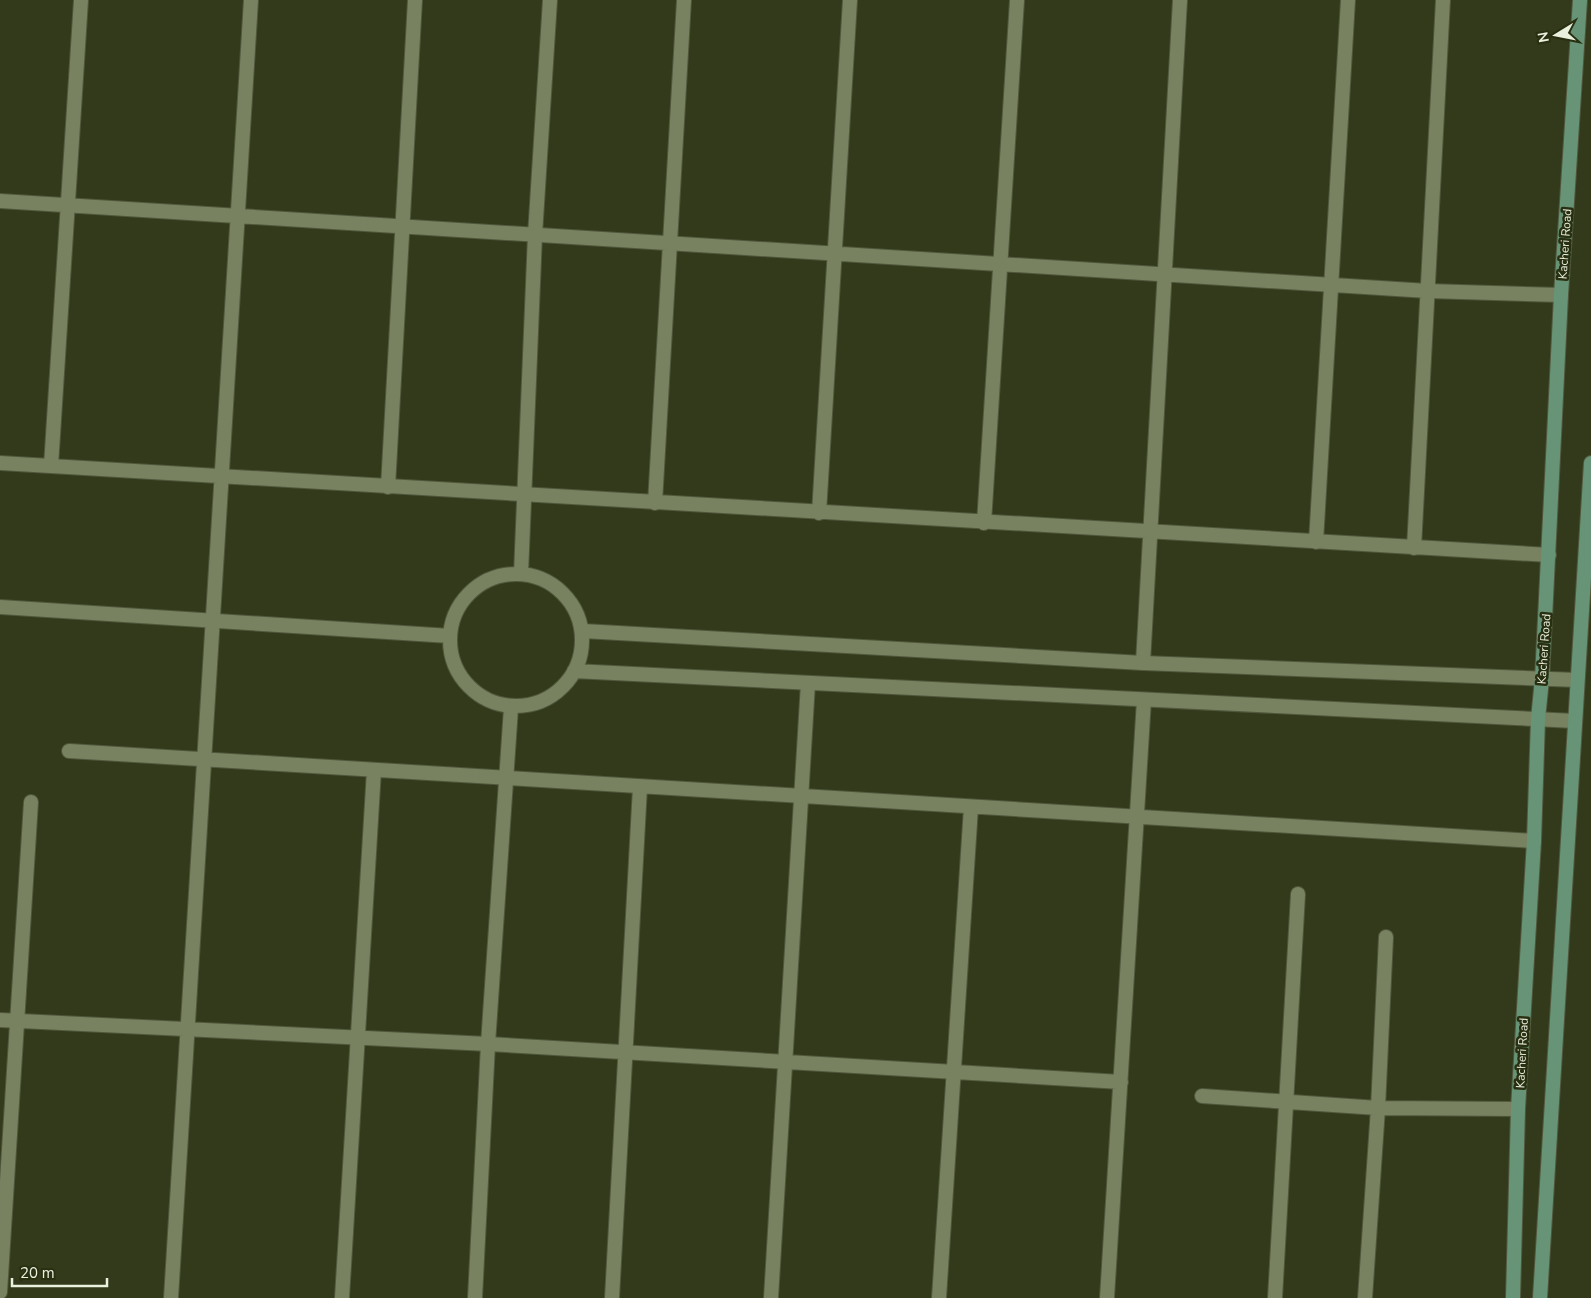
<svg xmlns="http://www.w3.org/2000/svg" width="1591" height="1298" font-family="'Nunito Sans',sans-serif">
  <rect width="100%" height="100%" fill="#323a1b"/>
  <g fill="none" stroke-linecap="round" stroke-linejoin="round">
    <defs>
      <path id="minor" d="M0,201l1428,90 133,4
        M0,463l1549,92
        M51,466l30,-466
        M388,487l27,-487
        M655,503l29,-503
        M819,513l31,-513
        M984,523l33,-523
        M1316,542l32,-542
        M1414,548l29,-548
        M1143,663l37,-663
        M69,751l1465,90
        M0,1020l488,24 633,38
        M1202,1096l176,12 140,1
        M0,1292l31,-490
        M171,1298l80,-1298
        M342,1298l32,-528
        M612,1298l28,-511
        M771,1298l37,-615
        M939,1298l32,-491
        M1107,1298l37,-598
        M1275,1298l23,-404
        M1365,1298l13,-190 8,-171"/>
      <path id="tertiary" d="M521,574l14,-339 15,-235
        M450 640a66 66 0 1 1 132 0a66 66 0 1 1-132 0Z
        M0,607l450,29
        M583,631l560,32 434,17
        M574,671l1001,50
        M475,1298l13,-254 23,-336"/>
      <path id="secondary" d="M1513,1298l5,-189 16,-268 4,-122 4,-40 19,-384 19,-295
        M1540,1298l51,-835"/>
    </defs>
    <use href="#minor" stroke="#50573c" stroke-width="16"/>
    <use href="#tertiary" stroke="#50573c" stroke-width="16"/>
    <use href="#secondary" stroke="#50573c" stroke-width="16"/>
    <use href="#minor" stroke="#788260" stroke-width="14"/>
    <use href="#tertiary" stroke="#788260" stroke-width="14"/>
    <use href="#secondary" stroke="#679476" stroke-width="14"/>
  </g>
  <g text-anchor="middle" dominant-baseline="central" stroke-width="5" stroke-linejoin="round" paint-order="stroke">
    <g font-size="12" fill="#ebf1df" stroke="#283011">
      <text transform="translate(1565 244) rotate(-86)">Kacheri Road</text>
      <text transform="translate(1544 649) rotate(-86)">Kacheri Road</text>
      <text transform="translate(1522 1053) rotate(-87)">Kacheri Road</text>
    </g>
  </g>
  <g transform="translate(1556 35) rotate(260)" stroke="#283011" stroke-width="4" paint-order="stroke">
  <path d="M0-4L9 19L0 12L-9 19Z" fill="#ebf1df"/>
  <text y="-8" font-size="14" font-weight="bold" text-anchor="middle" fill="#ebf1df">N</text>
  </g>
  <path d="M12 1278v8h95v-8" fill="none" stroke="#ebf1df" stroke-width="2.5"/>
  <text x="20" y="1278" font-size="15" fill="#ebf1df" stroke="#283011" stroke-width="4" paint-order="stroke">20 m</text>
</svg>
